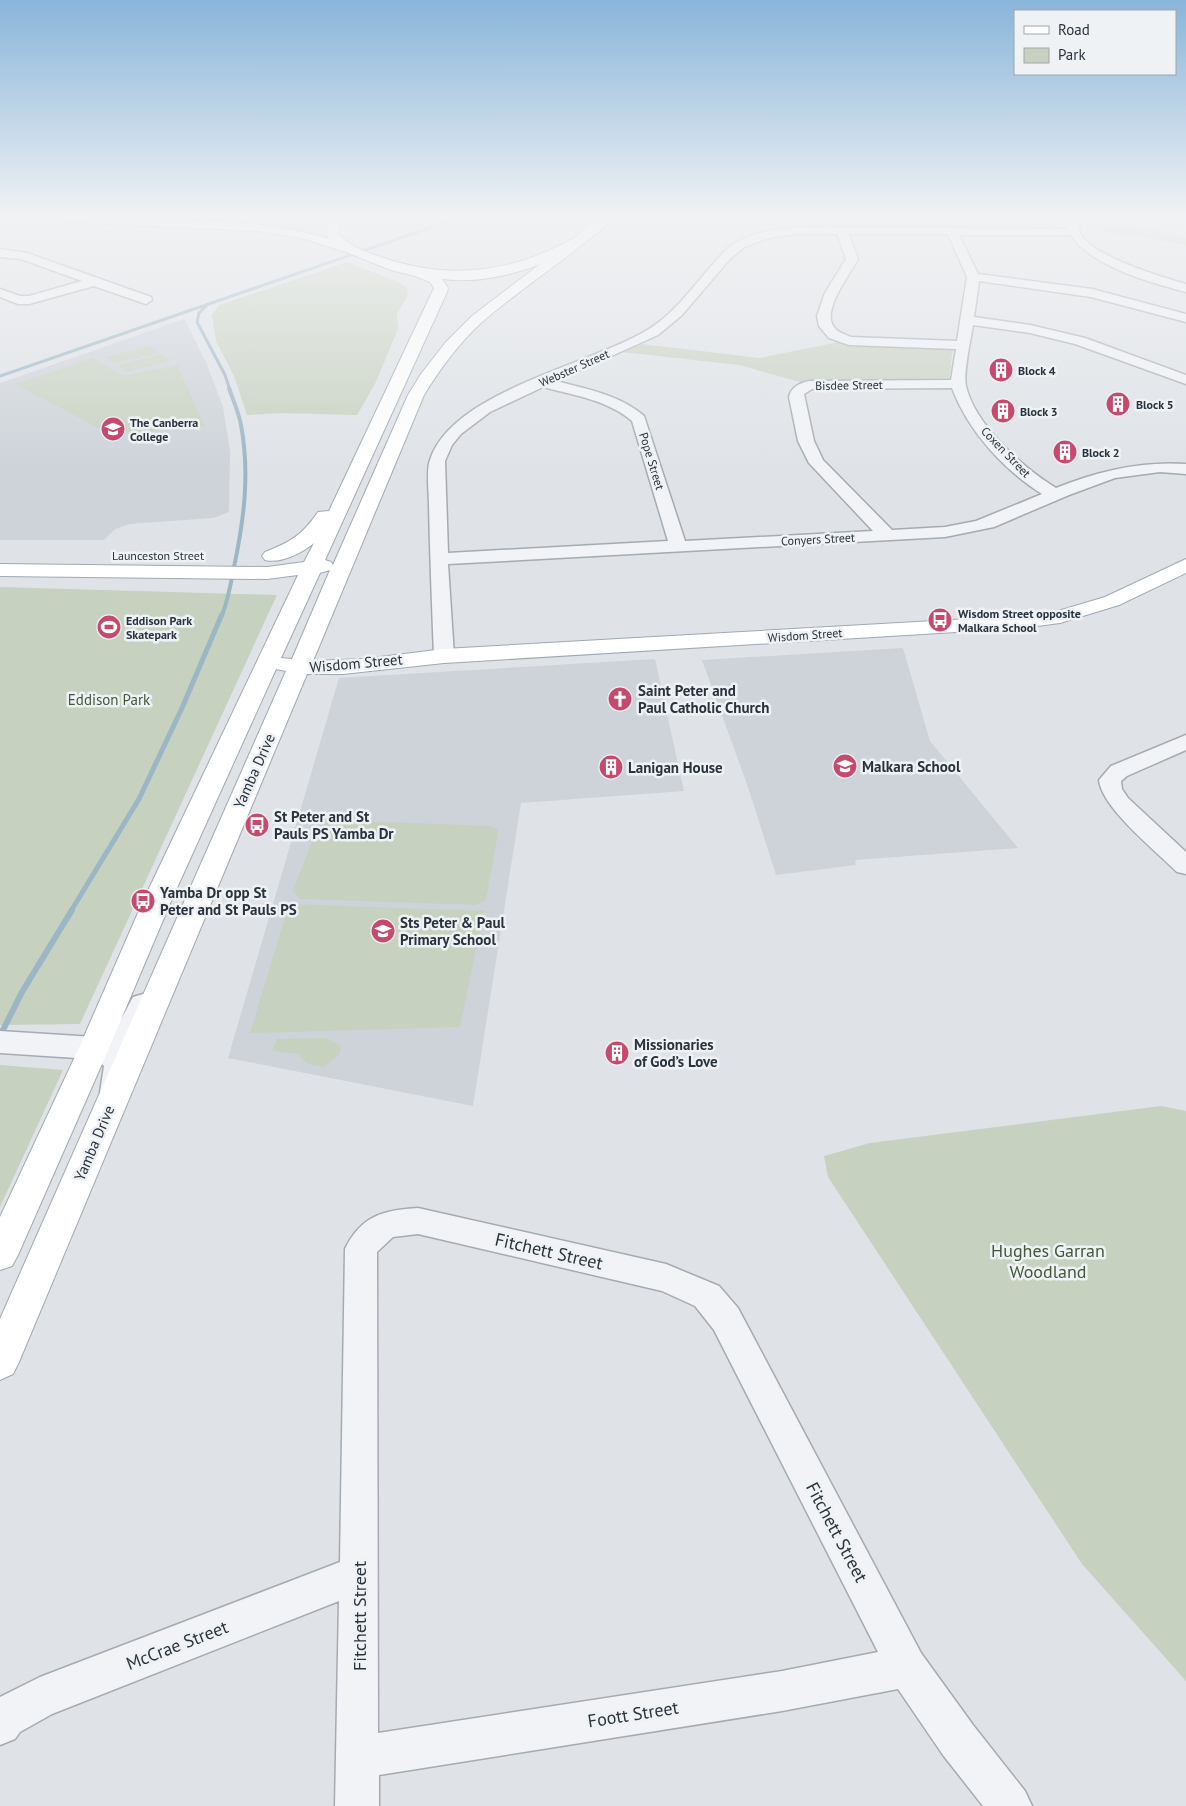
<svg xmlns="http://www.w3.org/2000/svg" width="1186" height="1806" font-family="'PT Sans',sans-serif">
  <rect width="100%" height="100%" fill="#dfe3e7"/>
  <path fill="#cdd3d9" d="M184,319l22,43 17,45 7,44 -1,61 -16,6 -83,6 -15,5 -11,11h-104v-157z
    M903,648l27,93 88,107 -163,12 1,5 -80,10 -27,-85 -47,-130z
    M655,659l29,132 -163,12 -48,303 -245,-48 111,-380z"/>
  <path fill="#c7d1c0" d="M135,217h191l-26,15 -167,-13z
    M802,217h248l5,11 -247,-2z
    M1094,217h17l27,8 48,12v9l-51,-11 -37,-2z
    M347,262l49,19 11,7 1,7 -11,19 1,15 -23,55 -18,31 -76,-2 -34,2 -13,-39 -18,-35 -4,-26 7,-10z
    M839,342l114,5 -4,34 -149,1 -61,-17 -117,-13 20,-8 118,14z
    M150,346l9,7 -44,10 -8,-6z
    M161,354l9,7 -44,11 -8,-7z
    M92,358l31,18 54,-11 28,62 -93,8 -97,-51z
    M0,587l277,8 -197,429 -80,1z
    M328,820l163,6 7,4v3l-12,67 -10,5 -176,-6 -7,-8 25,-66z
    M289,904l195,7 -24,116 -210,6z
    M325,1038l16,8 -2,9 -15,12 -16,-3 -8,-7v-3l-28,-3 5,-12z
    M0,1065l63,5 -63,137z
    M1161,1106l25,5v570l-104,-117 -254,-387 -4,-21 46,-13z"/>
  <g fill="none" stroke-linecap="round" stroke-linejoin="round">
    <path stroke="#9bb6c5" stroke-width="3" d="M207,305l-8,8 -2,9 28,53 5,15
      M0,376l461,-159"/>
    <path stroke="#9bb6c5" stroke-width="4" d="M222,615c6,-15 9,-32 12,-48 10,-47 16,-94 7,-142 -2,-12 -8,-25 -12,-37"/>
    <path stroke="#9bb6c5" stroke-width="5" d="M71,911l68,-112 43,-91 40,-94"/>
    <path stroke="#9bb6c5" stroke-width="6" d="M0,1036l22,-44 50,-82"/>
    <defs>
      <path id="minor" d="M1068,217h10c1,4 0,11 2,15 9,24 82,45 106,52v8c-34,-9 -96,-26 -115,-57h-112l19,39 114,15 94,25v8l-95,-25 -112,-16 -5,36 56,8 55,13 101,37v9l-111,-40 -45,-11 -57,-8c-2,13 -10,49 -7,61 9,39 57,82 90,102 42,-17 84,-27 130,-24v10l-26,-2 -45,6 -46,17 -75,32 -49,10 -497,27 6,92 -3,4 -7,2 -7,-2 -3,-4c-2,-50 -4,-101 -5,-151 0,-12 -3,-35 1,-45 22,-69 161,-95 219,-131 32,-20 52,-55 79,-81 22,-17 53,-20 80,-21l260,2zM798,234h39l9,25 -21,34 -8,23 2,10 10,12 20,7 107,4 -5,31 -142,1c-9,2 -18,6 -20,16l9,44 11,22 64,68 -188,10 -41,-125c-24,-21 -57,-27 -88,-35l102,-46 24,-20 47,-55 15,-13 25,-9zM849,234h99l19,43 -10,64 -106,-4c-6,-3 -13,-4 -17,-10 -13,-16 16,-53 24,-68zM543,387c30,8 65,13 89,34l36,120 -220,12 -3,-92 7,-16 9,-11 29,-22zM952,388c16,43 52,82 90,106l-66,27 -31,6 -53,3 -69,-70 -9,-19 -10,-47 8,-5z
        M0,249l27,4 124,44 1,3 -6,4 -52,-18 -65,18h-11l-18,-7v-8l20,7h9l53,-15 -61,-22 -21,-2z
        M1186,735v15l-59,26 -6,5 1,8 6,9 58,54v22l-9,-2c-21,-21 -75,-64 -78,-92l12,-14z
        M143,994l10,3 4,7 -17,34 -17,12 10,13 -5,29 -4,8 -10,3 -10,-3 -4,-8 4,-26 -4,-4 -8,-3 -92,-6v-22l94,6c26,-7 27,-19 39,-40z
        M418,1208l248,56 53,22 19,22 183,345 52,72 52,66 7,15h-49l-40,-51 -45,-66 -116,22 -403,64v31h-44l4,-205 -287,113 -32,18 -5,7 -15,6v-48l40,-20 300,-115 5,-313c16,-33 38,-39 73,-41zM418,1234l244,57 33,15 19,24 164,322 -96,19 -404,62 -1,-481 16,-15z"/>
      <path id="major" d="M38,217c41,-3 84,0 125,2 57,3 112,3 166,20l-3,-5c2,-15 9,-17 23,-17l-10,9 -1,8c11,12 28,18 43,23 61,22 122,17 180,-12 13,-7 27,-12 27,-28h12v9l-7,10c-36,30 -77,56 -112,87 -23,21 -41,46 -57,72l-111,266 51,-2 80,-10 578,-33 36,-5 47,-14 81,-38v14l-67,32 -59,18 -38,5 -578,35 -101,11h-36l-288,688 -6,12 -13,6v-61l286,-648 -10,-2 -104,230 -63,149 -91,207 -6,11 -12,4v-53l79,-169 65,-149 154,-324 -31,4 -267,-3v-12l267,3 37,-5 10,-19c-12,10 -34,21 -49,17l-3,-4 3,-4c26,-10 37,-17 53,-40l11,-1 105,-223 -4,-6 -15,-6 -24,-6 -45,-18 -45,-14 -45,-7 -212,-10zM540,264l-68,52 -26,26 -25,32 -13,21 -75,170 -2,-3 -6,-2 122,-268 1,-4 -6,-9c33,4 68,-3 98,-15zM330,570l-38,89 -11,-1 39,-85z"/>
      <path id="highway" d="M603,217h13l-22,19h-8l-2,-3 2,-3z"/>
    </defs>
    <use href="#minor" stroke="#a5abb1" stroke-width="3"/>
    <use href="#major" stroke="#9fa9b2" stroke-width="2"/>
    <use href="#highway" stroke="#87939d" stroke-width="2"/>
    <use href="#minor" fill="#f1f3f6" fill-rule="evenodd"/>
    <use href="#major" fill="#fff" fill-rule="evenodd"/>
    <use href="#highway" fill="#fff" fill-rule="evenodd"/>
  </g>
  <linearGradient id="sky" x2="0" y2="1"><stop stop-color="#89b5da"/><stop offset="0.46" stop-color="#f1f2f4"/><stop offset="1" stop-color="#f1f2f4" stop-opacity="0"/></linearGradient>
  <rect width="1186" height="470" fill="url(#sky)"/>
  <defs>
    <symbol id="building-disc" viewBox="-11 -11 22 22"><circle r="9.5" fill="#c64a6e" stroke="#eef2f5"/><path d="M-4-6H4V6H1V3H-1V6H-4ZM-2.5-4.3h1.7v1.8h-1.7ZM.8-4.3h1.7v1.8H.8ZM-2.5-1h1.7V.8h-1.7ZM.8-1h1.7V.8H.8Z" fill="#fff"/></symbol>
    <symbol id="school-disc" viewBox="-11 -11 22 22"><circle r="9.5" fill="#c64a6e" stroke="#eef2f5"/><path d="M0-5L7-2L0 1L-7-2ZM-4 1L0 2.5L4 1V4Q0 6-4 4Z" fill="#fff"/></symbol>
    <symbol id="bus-disc" viewBox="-11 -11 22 22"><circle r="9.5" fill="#c64a6e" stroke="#eef2f5"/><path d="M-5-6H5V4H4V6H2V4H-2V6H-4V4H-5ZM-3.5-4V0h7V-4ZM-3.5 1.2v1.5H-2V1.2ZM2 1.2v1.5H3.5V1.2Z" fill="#fff"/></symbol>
    <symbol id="stadium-disc" viewBox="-11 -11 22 22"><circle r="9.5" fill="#c64a6e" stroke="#eef2f5"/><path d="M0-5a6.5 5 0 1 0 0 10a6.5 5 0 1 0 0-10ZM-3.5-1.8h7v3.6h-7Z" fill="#fff"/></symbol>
    <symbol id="church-disc" viewBox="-11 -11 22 22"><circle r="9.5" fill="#c64a6e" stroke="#eef2f5"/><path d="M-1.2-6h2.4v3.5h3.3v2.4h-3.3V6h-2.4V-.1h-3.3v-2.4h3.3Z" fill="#fff"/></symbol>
  </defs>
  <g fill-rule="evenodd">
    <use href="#building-disc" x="987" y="356" width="28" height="28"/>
    <use href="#building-disc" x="1104" y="390" width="28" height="28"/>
    <use href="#building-disc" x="989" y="397" width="28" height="28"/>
    <use href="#school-disc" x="99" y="415" width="28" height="28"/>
    <use href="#building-disc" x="1051" y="438" width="28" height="28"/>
    <use href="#bus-disc" x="926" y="606" width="28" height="28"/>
    <use href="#stadium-disc" x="95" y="613" width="28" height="28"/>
    <use href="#church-disc" x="606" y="685" width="28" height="28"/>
    <use href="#school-disc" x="831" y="752" width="28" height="28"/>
    <use href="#building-disc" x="597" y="753" width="28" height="28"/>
    <use href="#bus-disc" x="243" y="811" width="28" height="28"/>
    <use href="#bus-disc" x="129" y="887" width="28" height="28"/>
    <use href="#school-disc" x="369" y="917" width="28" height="28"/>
    <use href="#building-disc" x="603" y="1039" width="28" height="28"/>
  </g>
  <g text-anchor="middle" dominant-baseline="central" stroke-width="5" stroke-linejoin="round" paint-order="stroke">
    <g font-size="12" fill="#29333d" stroke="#eef2f5">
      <text transform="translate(574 368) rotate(-24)">Webster Street</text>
      <text transform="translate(849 385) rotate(-1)">Bisdee Street</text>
      <text transform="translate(1006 452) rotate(46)">Coxen Street</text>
      <text transform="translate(652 461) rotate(73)">Pope Street</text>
      <text transform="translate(818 539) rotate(-3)">Conyers Street</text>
      <text x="158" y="555">Launceston Street</text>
      <text transform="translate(805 635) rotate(-4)">Wisdom Street</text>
    </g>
    <g font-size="12" font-weight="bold" fill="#29333d" stroke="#eef2f5" text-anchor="start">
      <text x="1018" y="370">Block 4</text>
      <text x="1136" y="404">Block 5</text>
      <text x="1020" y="411">Block 3</text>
      <text x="130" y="422">The Canberra<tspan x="130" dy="14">College</tspan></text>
      <text x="1082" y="452">Block 2</text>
      <text x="958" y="613">Wisdom Street opposite<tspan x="958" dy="14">Malkara School</tspan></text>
      <text x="126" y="620">Eddison Park<tspan x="126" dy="14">Skatepark</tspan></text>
    </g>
    <g font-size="15" fill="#29333d" stroke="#eef2f5">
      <text transform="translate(356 663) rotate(-5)">Wisdom Street</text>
      <text transform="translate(254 771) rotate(-66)">Yamba Drive</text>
      <text transform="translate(94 1143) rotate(-67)">Yamba Drive</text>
    </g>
    <g font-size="15" font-weight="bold" fill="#29333d" stroke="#eef2f5" text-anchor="start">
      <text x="638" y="690">Saint Peter and<tspan x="638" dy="17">Paul Catholic Church</tspan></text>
      <text x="862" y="766">Malkara School</text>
      <text x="628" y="767">Lanigan House</text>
      <text x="274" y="816">St Peter and St<tspan x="274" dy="17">Pauls PS Yamba Dr</tspan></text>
      <text x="160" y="892">Yamba Dr opp St<tspan x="160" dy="17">Peter and St Pauls PS</tspan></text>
      <text x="400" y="922">Sts Peter &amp; Paul<tspan x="400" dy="17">Primary School</tspan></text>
      <text x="634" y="1044">Missionaries<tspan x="634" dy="17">of God’s Love</tspan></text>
    </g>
    <g font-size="15" fill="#425837" stroke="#eef2f5">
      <text x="109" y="699">Eddison Park</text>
    </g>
    <g font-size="18" fill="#425837" stroke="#eef2f5">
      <text x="1048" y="1250">Hughes Garran<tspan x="1048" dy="21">Woodland</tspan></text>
    </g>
    <g font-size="18" fill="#29333d" stroke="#eef2f5">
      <text transform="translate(549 1251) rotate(13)">Fitchett Street</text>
      <text transform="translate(837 1532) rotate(62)">Fitchett Street</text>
      <text transform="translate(359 1616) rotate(-90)">Fitchett Street</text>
      <text transform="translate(177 1645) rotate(-21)">McCrae Street</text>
      <text transform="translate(633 1714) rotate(-9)">Foott Street</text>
    </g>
  </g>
  <rect x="1014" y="10" width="162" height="65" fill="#eef2f5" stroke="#9fa6ab"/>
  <rect x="1024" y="26" width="25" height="8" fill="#ffffff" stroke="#9fa6ab"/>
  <text x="1058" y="35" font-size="15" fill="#29333d">Road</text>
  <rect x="1024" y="48" width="25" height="15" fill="#c7d1c0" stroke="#9fa6ab"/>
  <text x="1058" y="60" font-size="15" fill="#29333d">Park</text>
</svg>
